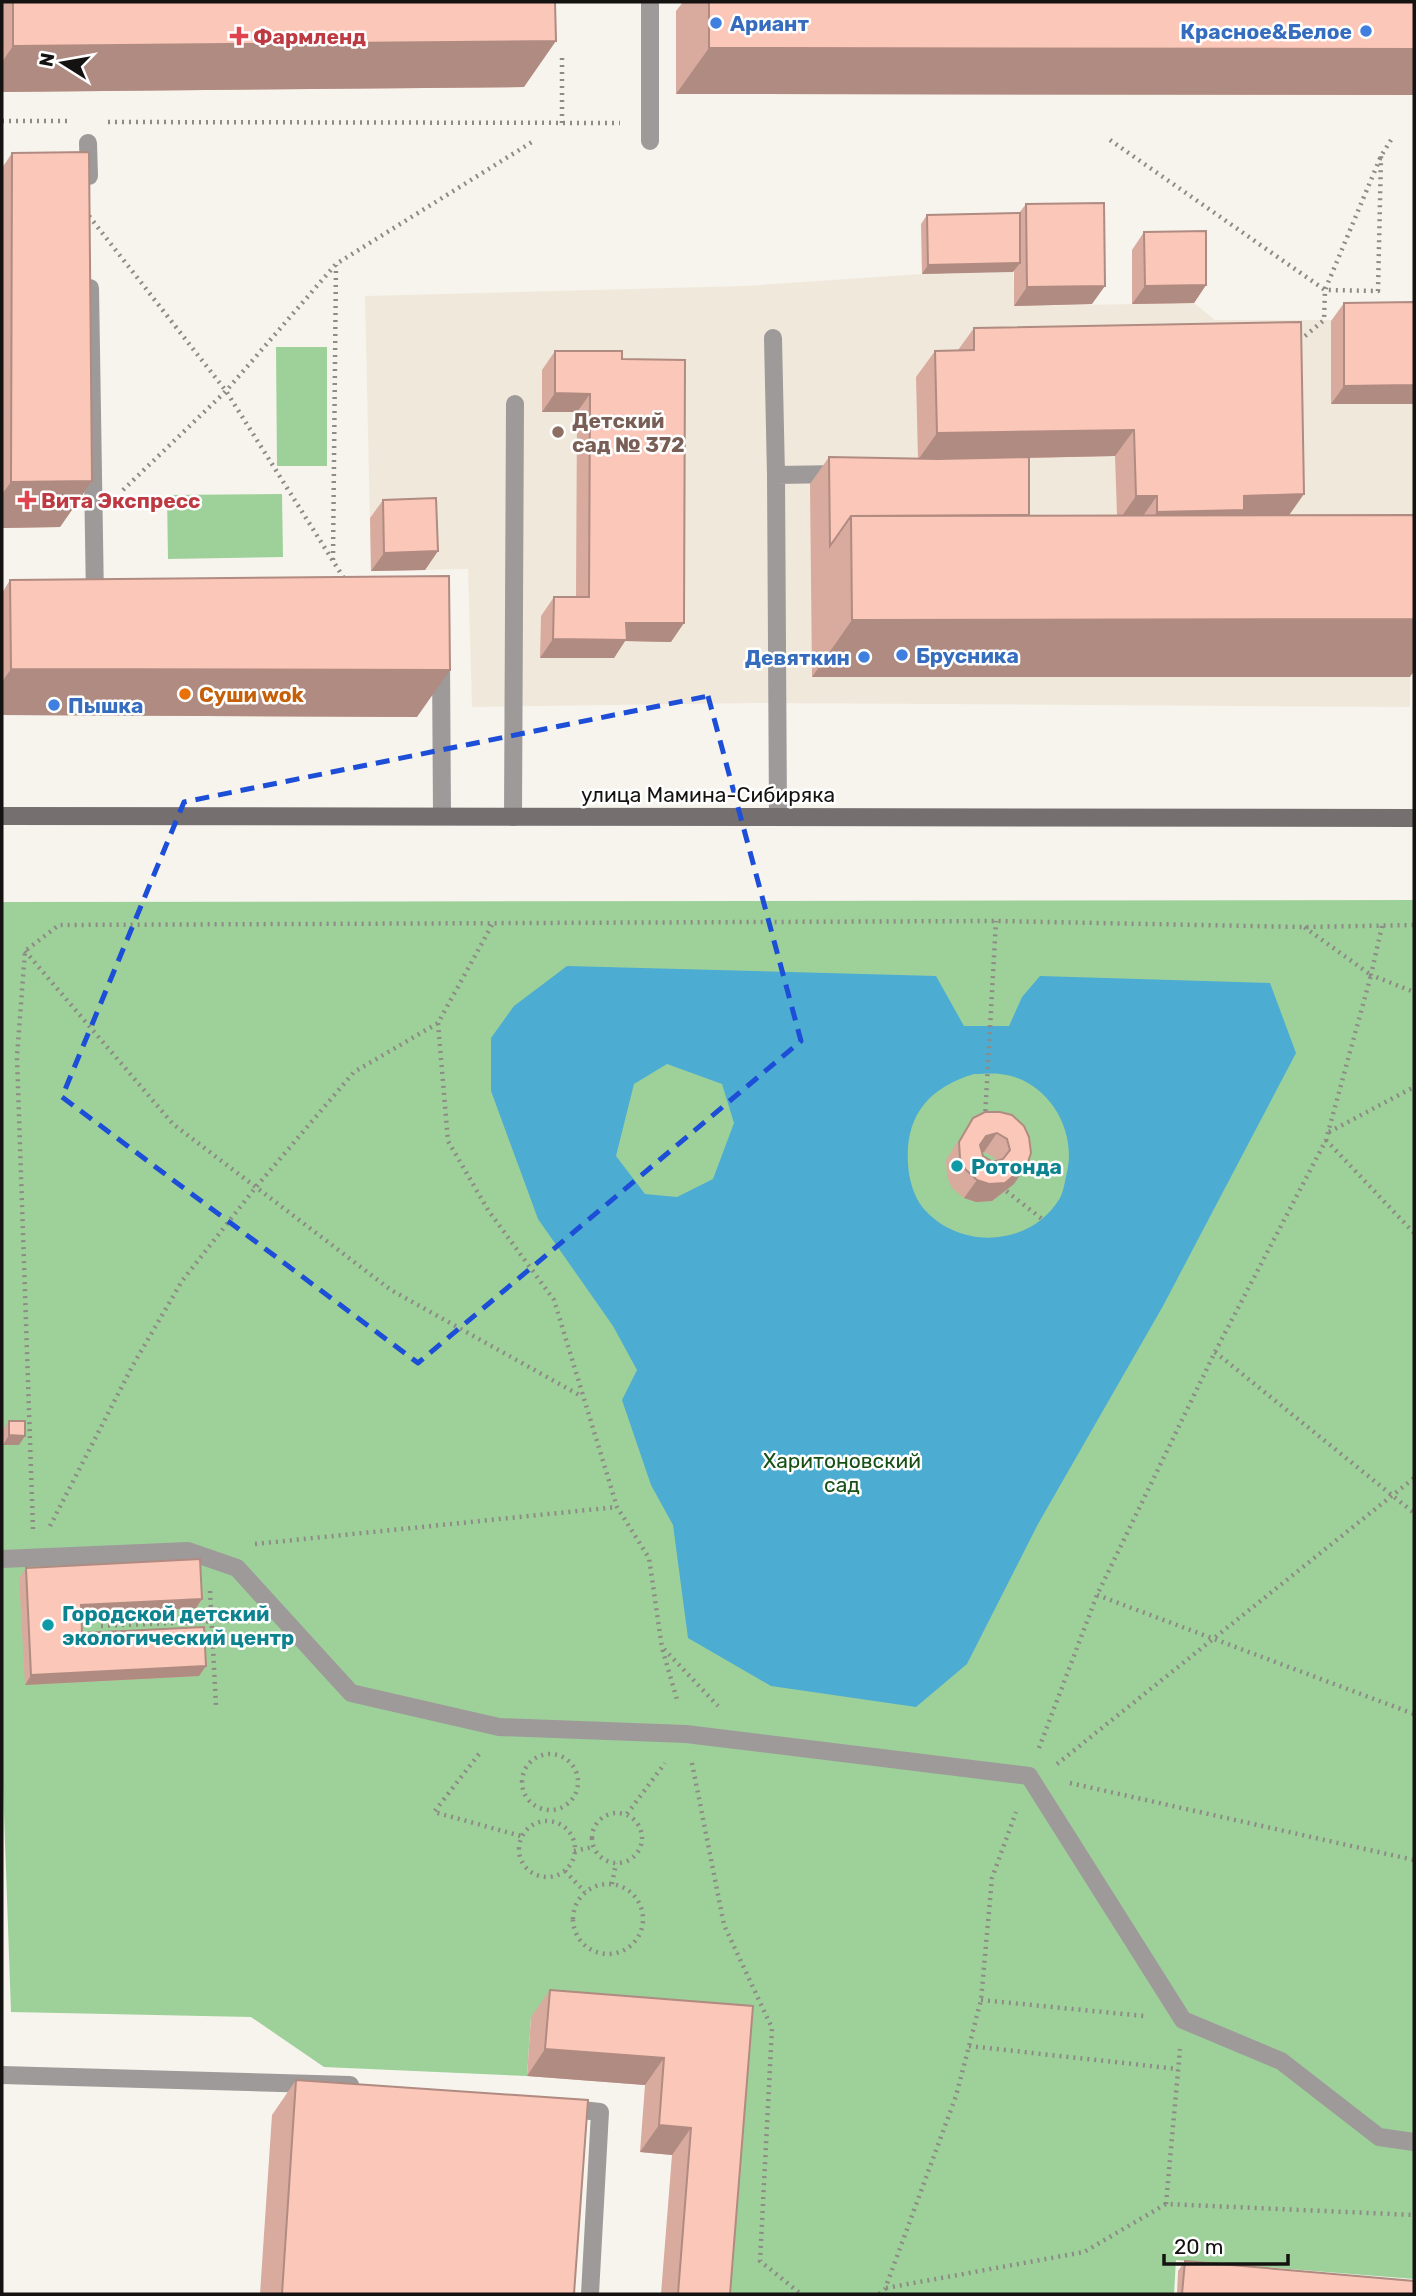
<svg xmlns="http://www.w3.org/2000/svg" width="1416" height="2296" font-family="Rubik,sans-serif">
  <rect width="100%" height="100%" fill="#f7f4ed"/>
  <path fill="#f0e9db" d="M1013,272l2,34 179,-3 21,17h199v242l-4,11v134l-656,-4 -282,4 -4,-138 -97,2 -6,-275 379,-10 178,-12z"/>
  <path fill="#9ed19a" d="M276,347h51v119h-50z
    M282,494l1,63 -115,2 -1,-64z
    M1414,900v1379l-238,-19 -2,34h-460l16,-202 -199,-75 -4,59 -203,-9 -73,-50 -240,-5 -9,-255v-855z"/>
  <path fill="#4dacd2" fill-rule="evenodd" d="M567,966l369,10 28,50h45l13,-29 18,-21 230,7 26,70 -133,253 -125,218 -71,140 -51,43 -145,-21 -83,-48 -15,-113 -22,-40 -29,-85 15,-30 -24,-44 -75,-107 -47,-128v-53l23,-32zM667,1064l55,20 12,39 -21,56 -36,18 -32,-3 -29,-38 18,-72zM974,1074c8,0 18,-1 26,0 47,5 77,55 67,98 -2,8 -3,18 -7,26 -29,49 -100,53 -137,10 -10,-13 -14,-29 -15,-44 -3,-48 20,-76 66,-90z"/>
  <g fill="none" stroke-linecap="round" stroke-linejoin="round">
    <path stroke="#8d8b86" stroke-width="4.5" stroke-dasharray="2 5" stroke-linecap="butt" d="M2,121h65
      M108,122l512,1
      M562,123v-67
      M1110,140l215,150 53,1 3,-135
      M89,216l137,175 119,189
      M1305,336l19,-16 1,-30 56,-134 10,-16
      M123,490l103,-99 110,-127 196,-122
      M333,560l3,-295
      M492,925l-54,98 10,118 40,69 66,90 63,207 32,51 13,90 16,55
      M1382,926l-11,49 43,17
      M25,951l148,173 218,166 190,106
      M985,1118l11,-197
      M1329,1132l85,-45
      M1326,1140l88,93
      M1001,1187l41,32
      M1215,1352l199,161
      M50,1526l83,-161 49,-84 74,-94 98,-115 84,-49
      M33,1529l-16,-472 8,-106 34,-26 937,-4 307,6 111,-2
      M255,1544l362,-37
      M210,1591l6,114
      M1097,1595l317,119
      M101,1626l143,-6
      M664,1649l54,57
      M1039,1748l58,-153 118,-243 111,-212 45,-165 -67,-48
      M522 1782a28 28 0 1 1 56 0a28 28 0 1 1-56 0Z
      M479,1754l-45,58 87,24
      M692,1763l32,162 48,103 -12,233 41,33
      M1057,1764l357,-286
      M1070,1783l344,77
      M592 1838a25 25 0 1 1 50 0a25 25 0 1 1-50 0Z
      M627,1814l38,-51
      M519 1849a28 28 0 1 1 56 0a28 28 0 1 1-56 0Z
      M574,1851l19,-4
      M565,1871l20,21
      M573 1919a35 35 0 1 1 70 0a35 35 0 1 1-70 0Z
      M612,1884l4,-21
      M981,2000l163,16
      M969,2046l209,23
      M1166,2204l14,-155
      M886,2288l198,-36 82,-48 248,11
      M879,2294l6,-5 71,-193 25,-96 11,-122 24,-66"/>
    <path stroke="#9e9a9a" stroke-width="18" d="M650,141v-139
      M88,143l1,33
      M90,288l5,311
      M773,338l3,137
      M441,660l1,156
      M513,817l2,-413
      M778,817l-2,-342 65,-1
      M2,1559l186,-8 49,17 114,125 148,34 187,7 343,42 154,244 98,41 98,76 35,5
      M2,2075l348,10
      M563,2108l37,4 -10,182"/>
    <path stroke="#756f70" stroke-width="18" d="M2,816l1412,2"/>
  </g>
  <path fill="#d8ab9e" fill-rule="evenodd" d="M2,2h553l-31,85 -522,5z
    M683,2h731v93l-738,-1v-83z
    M12,153l80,328 -32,46 -58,1v-360z
    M1026,204l66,100 -78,2v-35l-92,3 -1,-50 6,-9 92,-2z
    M1144,232l62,53 -12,18 -62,1v-54z
    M1414,302v102h-83v-83l13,-18z
    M974,328l315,187 121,162h-598l-2,-193 19,-27 89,2 -2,-82 19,-26 23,-1zM1115,456l2,59h-88v-57z
    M555,351l67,8 49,283 -46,-1 -11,17h-74l1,-42 13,-19h22l1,-185h-35v-42z
    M383,500l55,51 -13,19 -54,1 -1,-53z
    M10,580l407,137 -415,-2v-122z
    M1012,1115l2,69 -22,17 -16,1 -12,-4 -12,-10 -5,-12 -1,-16 27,-42zM982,1152h2l10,5 1,5h-2l-10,-6z
    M9,1421l10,24h-16v-15z
    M26,1568l176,31 -6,9 -114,6v19l124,33 -7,10 -174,9 -6,-107z
    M550,1990l203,16 -23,288h-69l11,-139 -32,-3 5,-67 -118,-9 4,-59z
    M296,2080l278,214h-314l12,-179z
    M1185,2261l229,33h-237l1,-23z"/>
  <path fill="#b08b81" d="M556,41l-32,46 -522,5v-30l11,-16z
    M709,48l705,1v46l-738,-1z
    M1020,263l-7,9 -91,2 6,-9z
    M1206,285l-12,18 -62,1 13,-18z
    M1105,286l-13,18 -78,2 13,-19z
    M1414,385v19h-83l13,-18z
    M555,393l35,1 -13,18h-35z
    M1134,430l-19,26 -197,4 19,-27z
    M92,481l-32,46 -58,1v-34l9,-12z
    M1304,494l-19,27 -147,17 19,-26 87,-16z
    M1136,496h21l-19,27h-21z
    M438,551l-13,19 -54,1 13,-18z
    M1414,619v52l-4,6h-598l40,-57z
    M626,623h58l-13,19 -46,-1 -11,17h-74l13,-19z
    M11,669l439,1 -33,47 -415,-2v-33z
    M997,1133l-13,19 -11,2 13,-18z
    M1027,1165l-13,19 -22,17 -16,1 -12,-4 13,-18z
    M9,1435l16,1 -6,9h-16z
    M202,1599l-6,9 -121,7 6,-10z
    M206,1666l-7,10 -174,9 6,-10z
    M545,2049l119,9 -19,27 -118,-9z
    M659,2125l32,3 -19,27 -32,-3z"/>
  <path fill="#fbc7b8" stroke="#b08b81" stroke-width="2" fill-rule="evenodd" d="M13,2h542l1,39 -543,5z
    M709,2h705v47l-705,-1z
    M89,152l3,329 -81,1 1,-329z
    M1104,203l1,83 -78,1 -1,-83z
    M1020,213v50l-92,2 -1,-50z
    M1206,231v54l-61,1 -1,-54z
    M1414,302v83l-70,1v-83z
    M1301,322l3,172 -60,2v14l-87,2v-16h-21l-2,-66 -197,3 -2,-82 39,-1v-22z
    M555,351h67v8l63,1 -1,263h-58l1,17 -74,-1 1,-42h35l1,-203 -35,-1z
    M829,457l109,2 91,-2v58l-178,1 -21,30z
    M436,498l2,53 -54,2 -1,-53z
    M1414,515v104l-562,1 -1,-104z
    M449,576l1,94 -439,-1 -1,-89z
    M985,1112h15l12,3 12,11 5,11 2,16 -4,12 -22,18 -16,1 -12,-4 -12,-11 -5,-11 -1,-16 14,-24zM997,1133l10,6 3,11 -7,9 -10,3 -10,-6 -3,-11 6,-9z
    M9,1421h16v15l-16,-1z
    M200,1559l2,40 -121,6 1,28 122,-6 2,39 -175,9 -5,-107z
    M550,1990l203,16 -23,288h-52l13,-166 -32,-3 5,-67 -119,-9z
    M296,2080l292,20 -14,194h-292z
    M1185,2261l229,20v13h-232z"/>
  <path fill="none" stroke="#1d4ed8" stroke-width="5" stroke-dasharray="14 9" stroke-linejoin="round" d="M708,696l93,345 -383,322 -356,-266 122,-295z"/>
  <g fill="#3f7fe0" stroke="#fff" stroke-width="2.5">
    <circle cx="716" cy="23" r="7"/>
    <circle cx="1366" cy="31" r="7"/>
    <circle cx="902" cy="655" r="7"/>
    <circle cx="864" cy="657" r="7"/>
    <circle cx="54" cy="705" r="7"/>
  </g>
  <g fill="#e0444e" stroke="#fff" stroke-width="2.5">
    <path d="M235.5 25.5h7v7h7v7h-7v7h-7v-7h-7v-7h7z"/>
    <path d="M23.5 489.5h7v7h7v7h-7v7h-7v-7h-7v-7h7z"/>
  </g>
  <circle fill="#8d6e63" stroke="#fff" stroke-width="2.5" cx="558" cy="432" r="7"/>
  <circle fill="#e8710a" stroke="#fff" stroke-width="2.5" cx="185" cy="694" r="7"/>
  <g fill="#0f9aa8" stroke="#fff" stroke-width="2.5">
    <circle cx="957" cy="1166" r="7"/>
    <circle cx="48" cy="1625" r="7"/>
  </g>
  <g text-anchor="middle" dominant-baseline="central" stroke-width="5" stroke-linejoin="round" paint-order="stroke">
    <g font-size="21" font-weight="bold" fill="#366cbe" stroke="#fff" text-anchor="start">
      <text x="730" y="23">Ариант</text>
      <text x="1352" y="31" text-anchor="end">Красное&amp;Белое</text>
      <text x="916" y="655">Брусника</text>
      <text x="850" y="657" text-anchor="end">Девяткин</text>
      <text x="68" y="705">Пышка</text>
    </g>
    <g font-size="21" font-weight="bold" fill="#be3a42" stroke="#fff" text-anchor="start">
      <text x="253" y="36">Фармленд</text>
      <text x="41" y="500">Вита Экспресс</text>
    </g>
    <g font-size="21" font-weight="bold" fill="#785e54" stroke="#fff" text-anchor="start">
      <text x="572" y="420">Детский<tspan x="572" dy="24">сад № 372</tspan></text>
    </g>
    <g font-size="21" font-weight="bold" fill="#c56008" stroke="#fff" text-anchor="start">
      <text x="199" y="694">Суши wok</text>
    </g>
    <g font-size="21" fill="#141311" stroke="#fff">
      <text x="708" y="794">улица Мамина-Сибиряка</text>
    </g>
    <g font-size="21" font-weight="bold" fill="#0d838f" stroke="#fff" text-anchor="start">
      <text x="971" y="1166">Ротонда</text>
      <text x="62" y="1613">Городской детский<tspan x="62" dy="24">экологический центр</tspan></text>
    </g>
    <g font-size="21" fill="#175015" stroke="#fff">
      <text x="842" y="1460">Харитоновский<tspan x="842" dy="24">сад</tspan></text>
    </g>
  </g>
  <rect width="1416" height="2296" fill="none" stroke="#141311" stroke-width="7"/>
  <g transform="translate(63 63) rotate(281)" stroke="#ffffff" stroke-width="5" paint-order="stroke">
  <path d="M0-5L12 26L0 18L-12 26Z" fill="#141311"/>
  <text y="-10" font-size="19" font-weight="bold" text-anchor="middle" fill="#141311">N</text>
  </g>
  <path d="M1164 2254v10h124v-10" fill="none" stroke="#141311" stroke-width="3.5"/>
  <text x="1174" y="2254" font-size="21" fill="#141311" stroke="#ffffff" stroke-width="5" paint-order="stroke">20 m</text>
</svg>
